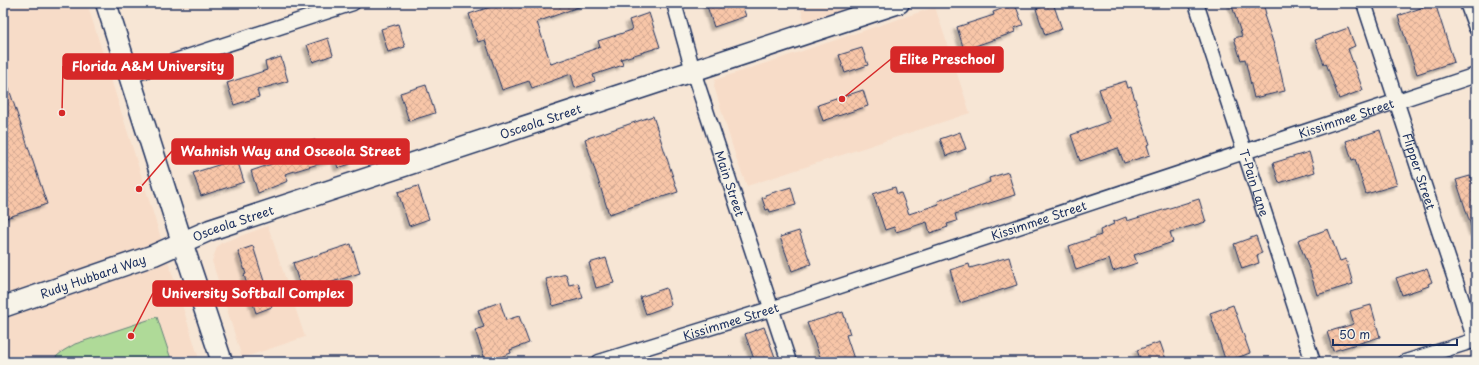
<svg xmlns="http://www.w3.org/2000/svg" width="1479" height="365" font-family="'Playpen Sans',sans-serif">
  <defs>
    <pattern id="building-cross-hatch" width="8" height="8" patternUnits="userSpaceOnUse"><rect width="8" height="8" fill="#f8c6a8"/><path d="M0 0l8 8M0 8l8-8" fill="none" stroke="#d4aa93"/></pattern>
    <filter id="shadow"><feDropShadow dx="-3.5" dy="3.5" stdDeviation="1" flood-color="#0004"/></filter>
  </defs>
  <rect width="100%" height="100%" fill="#f7e6d5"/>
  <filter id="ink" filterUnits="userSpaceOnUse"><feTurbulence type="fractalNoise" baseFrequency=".025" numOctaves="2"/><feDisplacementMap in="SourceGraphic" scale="8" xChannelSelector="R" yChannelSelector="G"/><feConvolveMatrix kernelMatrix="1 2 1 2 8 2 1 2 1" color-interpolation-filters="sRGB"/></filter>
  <g filter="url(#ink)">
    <path fill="#f7dcc8" d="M3,3h84l113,359h-197z
      M799,3h75l-68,23z
      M935,7l35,106 -223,73 -10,-25 -23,-75 1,-6z
      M268,226l37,111 -63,21 -30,-97 5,-14 4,-4z"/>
    <path fill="#afda98" stroke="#65847b" d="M157,317l15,45h-122l13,-11 12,-7z"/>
    <path fill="url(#building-cross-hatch)" stroke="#1b2f5e" filter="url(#shadow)" d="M502,3h82v2l-47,17 14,42 49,-17 -2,-6 34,-11 -3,-10 20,-7 11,34 -39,12 2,6 -30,10 2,6 -20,7 -4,-14 -39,14 -3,-7 -27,9 -17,-50 -7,2 -9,-28z
      M706,3h35l5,13 -32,11z
      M1053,3l9,26 -17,6 -9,-26z
      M1231,3h32l3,11 -2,1 11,33 10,43 -31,7 -9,-39 -4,1 -7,-22 8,-2z
      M1435,3l19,59 -37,12 -19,-58z
      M1015,4l8,21 -9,3 1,4 -51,18 -7,-23 37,-12 -1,-3z
      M398,24l7,23 -17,5 -7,-23z
      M1348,28l7,18 -7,3 15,41 -24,9 -13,-36 -2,1 -9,-24z
      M328,38l5,17 -20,7 -6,-17z
      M862,48l6,17 -23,8 -6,-18z
      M281,57l7,24 -31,9 2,7 -25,8 -7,-22 40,-13 -2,-8z
      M6,80l41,124 -44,15v-138z
      M1126,81l2,7 3,-1 11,34 8,23 -3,1 3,10 -26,8 -6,-15 -38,13 -9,-26 39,-14 -11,-32z
      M426,85l9,28 -26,8 -9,-28z
      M863,90l5,16 -45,15 -5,-16z
      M653,116l25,76 -69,22 -24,-75z
      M1380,130l17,55 -31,9 -11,-35 -3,1 -6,-19z
      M960,132l6,17 -20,7 -6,-17z
      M315,140l3,10 28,-9 7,22 -15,5 -3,-9 -50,15 3,7 -30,12 -7,-22 49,-17 -2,-9z
      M1309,152l6,20 -36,11 -6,-20z
      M237,159l7,23 -43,14 -8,-23z
      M1008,172l7,23 -60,19 2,7 -10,3 1,3 -18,6 -3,-11 -31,10 -2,-5 -9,3 -12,-36 22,-7 2,7 4,-1 8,21 30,-10 -1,-3 52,-19 -1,-4z
      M1470,176l2,6 4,-2v52h-3l-17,-52z
      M418,186l11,33 -20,7 -11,-34z
      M791,187l5,18 -26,7 -1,-3 -3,1 -4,-12 4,-1 -1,-2z
      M1199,199l7,23 -36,10 3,10 -39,13 3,8 -24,8 -4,-12 -33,11 -7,-24 32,-11 -1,-5 14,-6 -1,-2 13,-5 1,4z
      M1328,229l12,32 6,-2 7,25 -36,11 -7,-24 -12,-31z
      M799,231l12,33 -19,7 -12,-34z
      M1256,236l6,17 -5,2 2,8 -17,6 -8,-25z
      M351,244l9,29 -58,19 -9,-29z
      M253,246l19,61 -16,6 -12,-38 2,-1 -8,-23z
      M1009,257l8,28 -57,18 -10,-33 19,-6 1,4z
      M606,258l8,25 -18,5 -7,-25z
      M1424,269v1l3,-1 5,13 -4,2 1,2 -27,9 -6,-17z
      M566,274l3,11 9,-2 5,15 -30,8 -7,-27z
      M666,288l5,17 -25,9 -6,-17z
      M500,302l6,18 13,-4 10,27 -19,7 1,3 -25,9 -11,-32 9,-3 -6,-17z
      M1233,305l17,48 -24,9 -16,-49z
      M1371,305l9,32 -47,14 -6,-19 27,-8 -4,-13z
      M843,312l7,22 -4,1 9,27h-33l-15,-39z
      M764,327l11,30 -13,5h-7l-10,-28z
      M1160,342l7,20h-26l-4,-12z"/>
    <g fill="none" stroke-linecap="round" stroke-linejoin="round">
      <defs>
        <g id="street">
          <path id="s1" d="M674,3l19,68 96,291"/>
          <path id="s2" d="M1196,3l117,359"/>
          <path id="s3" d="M1364,3l111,337"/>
          <path d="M1467,3l9,25"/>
          <path d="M129,76l224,-73"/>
          <path id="s4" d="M599,362l184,-57 693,-230"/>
          <path d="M1405,362l71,-22"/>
        </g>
        <g id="secondary">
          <path d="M106,3l76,239 40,120"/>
          <path id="s5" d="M3,307l151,-52 56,-25 689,-227"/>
        </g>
      </defs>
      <use href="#street" stroke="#1b2f5e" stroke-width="17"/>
      <use href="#secondary" stroke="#1b2f5e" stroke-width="23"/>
      <use href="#street" stroke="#f7f3e8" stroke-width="14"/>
      <use href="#secondary" stroke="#f7f3e8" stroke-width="20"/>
    </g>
  </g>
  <g text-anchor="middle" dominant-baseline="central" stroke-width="4" stroke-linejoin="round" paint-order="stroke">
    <g font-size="12" fill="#1b2f5e" stroke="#f7f3e8">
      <text stroke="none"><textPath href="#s4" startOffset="786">Kissimmee Street</textPath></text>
      <text stroke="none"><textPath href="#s5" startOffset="569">Osceola Street</textPath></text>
      <text stroke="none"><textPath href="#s3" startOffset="177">Flipper Street</textPath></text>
      <text stroke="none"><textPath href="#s2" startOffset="189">T-Pain Lane</textPath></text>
      <text stroke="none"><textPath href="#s1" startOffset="189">Main Street</textPath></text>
      <text stroke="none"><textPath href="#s4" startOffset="462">Kissimmee Street</textPath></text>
      <text stroke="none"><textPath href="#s5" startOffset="245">Osceola Street</textPath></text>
      <text stroke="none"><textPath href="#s5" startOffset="95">Rudy Hubbard Way</textPath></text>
      <text stroke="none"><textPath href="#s4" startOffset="138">Kissimmee Street</textPath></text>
    </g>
  </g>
  <path fill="none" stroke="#d62828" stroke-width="1.5" d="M842 99L891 59M62 113L63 66M139 189L172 151M131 336L153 293"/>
  <g fill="#d62828" stroke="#f7f3e8" stroke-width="1.5">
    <circle cx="842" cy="99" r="4"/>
    <circle cx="62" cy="113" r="4"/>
    <circle cx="139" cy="189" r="4"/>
    <circle cx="131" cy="336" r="4"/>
  </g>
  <g fill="#d62828" stroke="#d62828" stroke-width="1.5">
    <rect x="891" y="47" width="112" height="25" rx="4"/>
    <rect x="63" y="54" width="170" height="25" rx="4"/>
    <rect x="172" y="139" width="237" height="25" rx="4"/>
    <rect x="153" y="281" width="199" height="25" rx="4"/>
  </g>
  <g font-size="13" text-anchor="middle" font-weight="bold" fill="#fff">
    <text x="947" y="64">Elite Preschool</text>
    <text x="148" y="71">Florida A&amp;M University</text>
    <text x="291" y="156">Wahnish Way and Osceola Street</text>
    <text x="253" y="298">University Softball Complex</text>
  </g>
  <rect width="1479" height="365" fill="none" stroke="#f7f3e8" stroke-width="16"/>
  <rect x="8" y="8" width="1463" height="349" fill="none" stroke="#1b2f5e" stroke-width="1.5" filter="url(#ink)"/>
  <path d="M1333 339v6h124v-6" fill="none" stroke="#1b2f5e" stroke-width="2"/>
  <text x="1339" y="339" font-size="12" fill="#1b2f5e" stroke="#f7f3e8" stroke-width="3" paint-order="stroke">50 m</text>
</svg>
